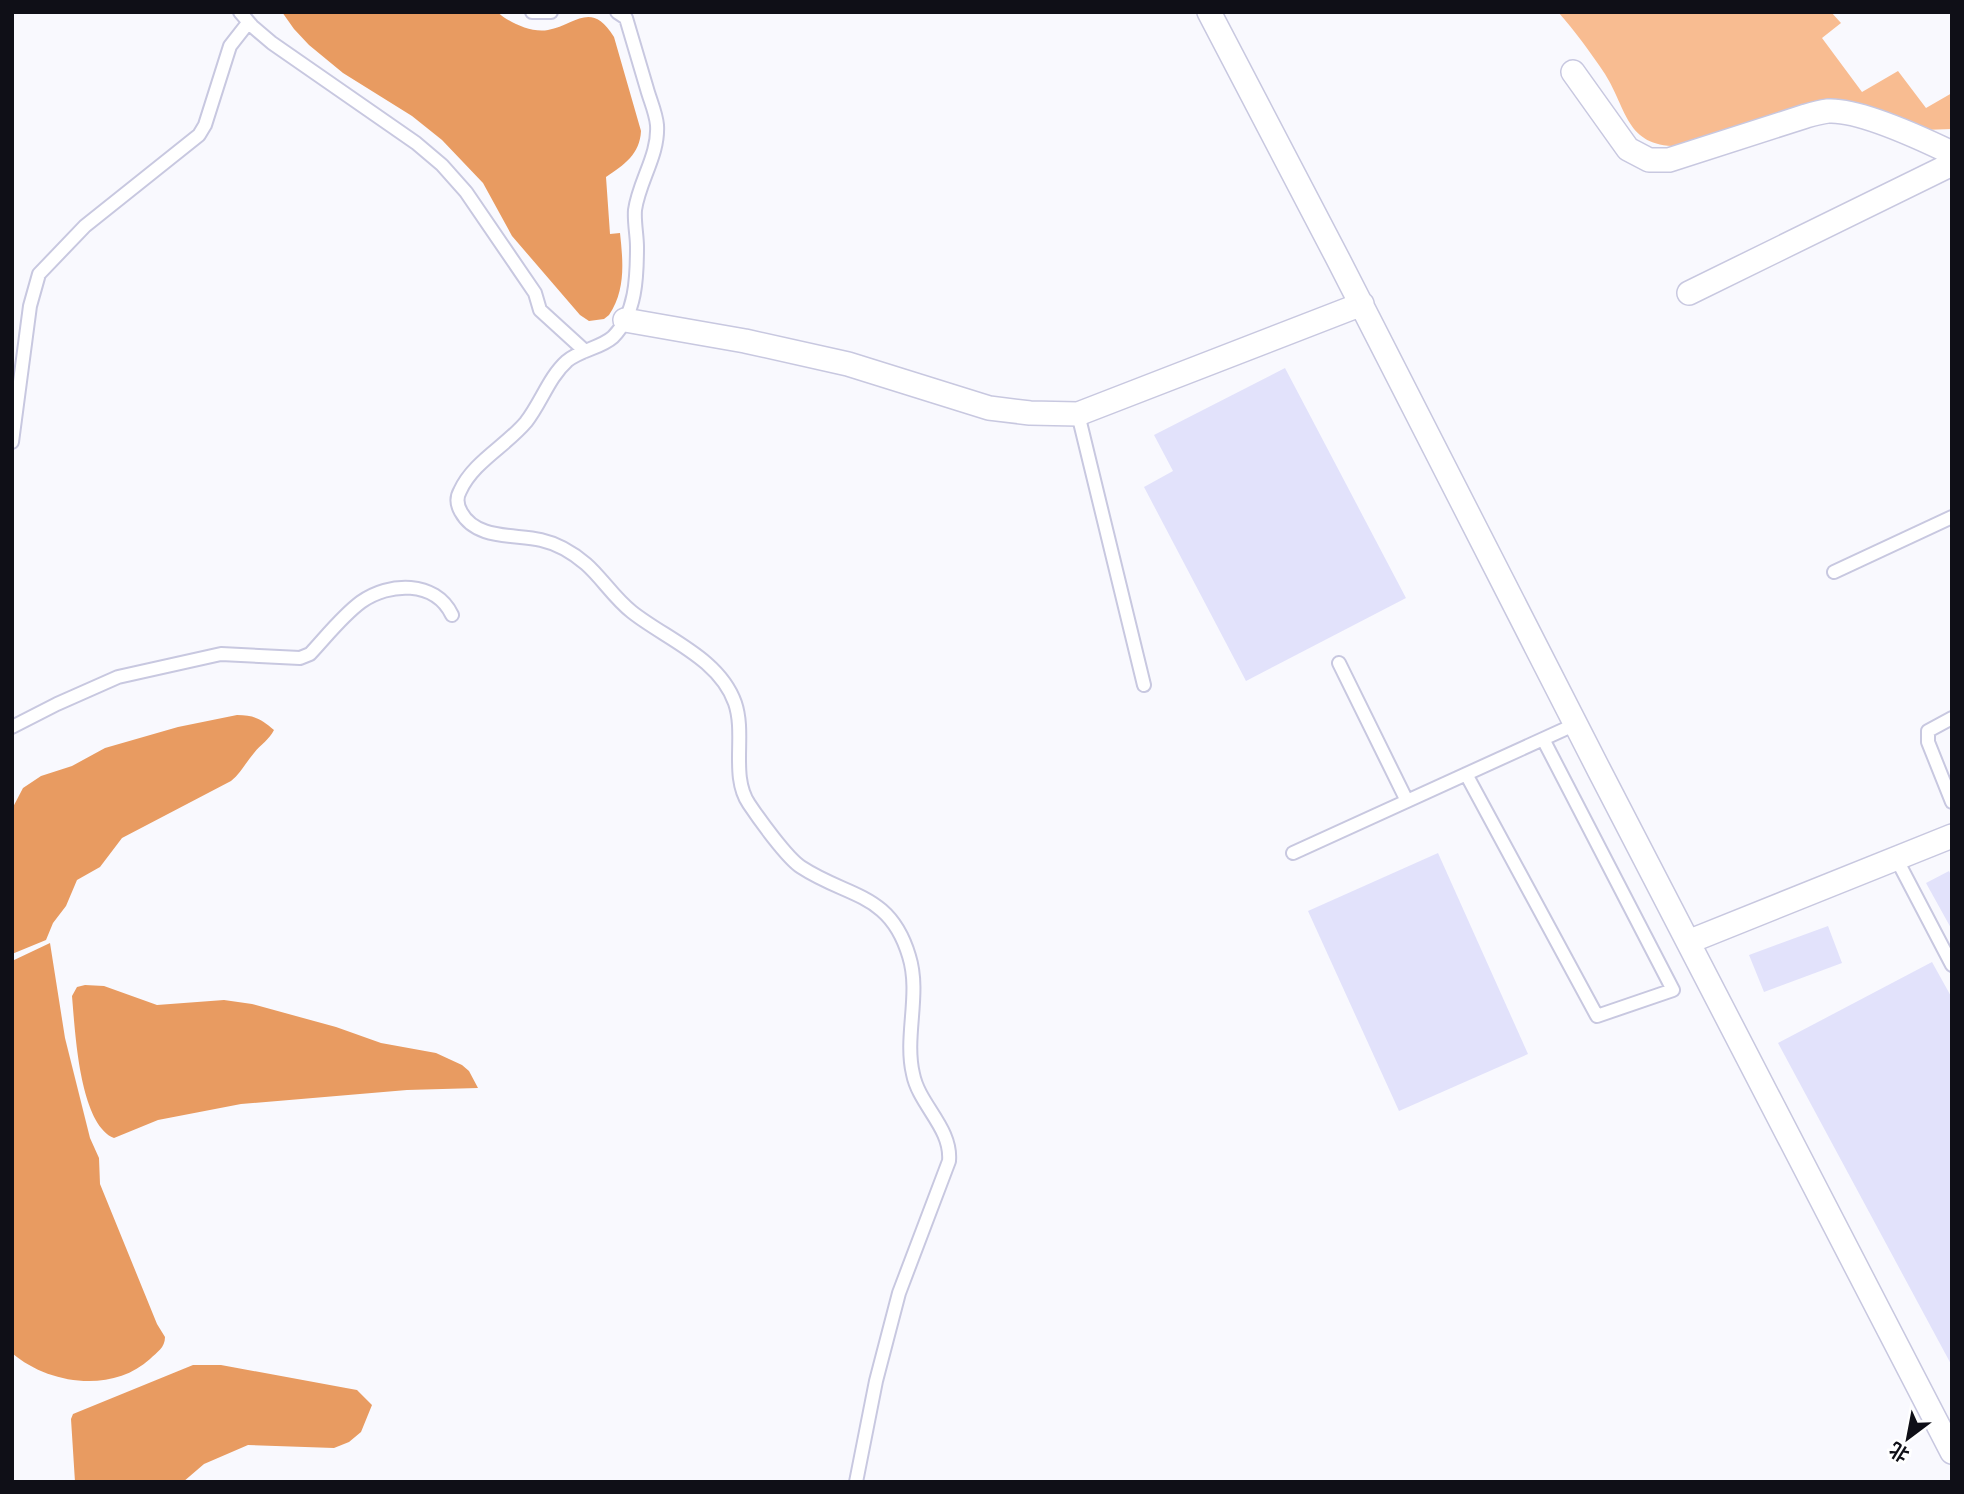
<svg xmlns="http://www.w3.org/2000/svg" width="1964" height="1494" font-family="'DejaVu Sans','Noto Sans SC',sans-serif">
  <rect width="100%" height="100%" fill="#f9f9fe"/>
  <path fill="#f8bc91" d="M1558,12h273l10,11 -19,15 40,54 36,-21 28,37 26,-15v36l-29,1 -63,-21 -179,37c-55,2 -53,-35 -76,-72 -14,-21 -30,-43 -47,-62z"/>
  <path fill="#e89b61" d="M282,12h215c13,11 34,21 51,18 28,-5 43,-30 66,7l27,94c-1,23 -17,34 -35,46l4,57 10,-1c3,28 6,57 -11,82l-5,4 -15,2 -9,-6 -68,-79 -29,-53 -41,-43 -30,-24 -69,-43 -34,-28 -15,-16z
    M237,715c17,0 24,4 37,15 -5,10 -13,14 -20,23 -8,9 -13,20 -23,28l-109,57 -22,29 -23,13 -11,26 -13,17 -7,17 -34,14v-145l11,-21 18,-12 31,-10 33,-18 73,-21z
    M50,943l15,95 25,100 9,20 1,26 57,140 8,13c0,11 -8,15 -15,22 -37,34 -101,26 -138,-6v-392z
    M85,985l19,1 53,19 67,-5 28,4 84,23 45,16 55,10 26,12 7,6 9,17 -71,2 -166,14 -83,16 -44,18c-35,-14 -39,-109 -42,-142l5,-9z
    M193,1365h28l125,23 11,2 15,15 -11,27 -12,10 -15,6 -86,-3 -44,19 -21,18h-108l-4,-63 2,-5z"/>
  <path fill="#e2e2fb" d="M1285,368l121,230 -160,83 -102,-194 29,-16 -19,-36z
    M1438,853l90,201 -129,57 -91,-200z
    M1949,871l3,6v53l-26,-47z
    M1828,926l14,37 -78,29 -15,-37z
    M1932,962l20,36v368l-174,-323z"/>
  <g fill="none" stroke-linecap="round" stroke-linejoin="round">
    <defs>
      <path id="service" d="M240,12l12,14 20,17 144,100 26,22 24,27 69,101 5,17 45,41
        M532,12h19
        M617,12l9,6c7,24 14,47 21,71 3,11 9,24 10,36 2,30 -18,56 -22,85 -1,12 2,25 2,37 0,30 -1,67 -24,90 -12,11 -33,13 -46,24 -18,16 -26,42 -41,61 -20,24 -53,40 -66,69 -4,7 -3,14 1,21 15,28 54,22 80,28 18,4 31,12 45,24 16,14 28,34 46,48 34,27 87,46 103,91 11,32 -5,73 14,101 10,15 38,54 52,63 47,31 89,25 108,89 12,38 -5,80 4,118 6,31 39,54 36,87l-50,132 -23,88 -20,101
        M1078,414l66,271
        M12,442l18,-136 9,-32 46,-48 114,-91 6,-10 25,-79 18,-23
        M1834,572l118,-55
        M1339,663l68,138
        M1952,718l-24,13v11l24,60
        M12,727l45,-23 61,-27 103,-23 79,4 10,-4c16,-17 32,-38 51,-52 28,-20 74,-22 91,13
        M1466,774l131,242 76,-26 -130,-251
        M1293,853l283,-129
        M1896,858l56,107"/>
      <path id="minor" d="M1209,12l129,247 261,511 353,682
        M1573,72l55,77 21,11h20l137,-44c7,-2 15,-4 22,-5 31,-2 95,28 124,42
        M1689,293l263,-129
        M625,320l120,21 103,23 141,44 41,5 48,1 284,-110
        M1688,942l264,-106"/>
    </defs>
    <use href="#service" stroke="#c8c8e0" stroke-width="16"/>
    <use href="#minor" stroke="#c8c8e0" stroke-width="26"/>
    <use href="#service" stroke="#fff" stroke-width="12"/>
    <use href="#minor" stroke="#fff" stroke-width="23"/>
  </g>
  <rect width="1964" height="1494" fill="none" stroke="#0f0f17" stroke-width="28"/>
  <g transform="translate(1908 1438) rotate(212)" stroke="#ffffff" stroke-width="5" paint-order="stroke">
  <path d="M0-5L12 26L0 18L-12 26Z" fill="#0f0f17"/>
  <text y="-10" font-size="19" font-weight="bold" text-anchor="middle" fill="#0f0f17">北</text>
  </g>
</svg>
